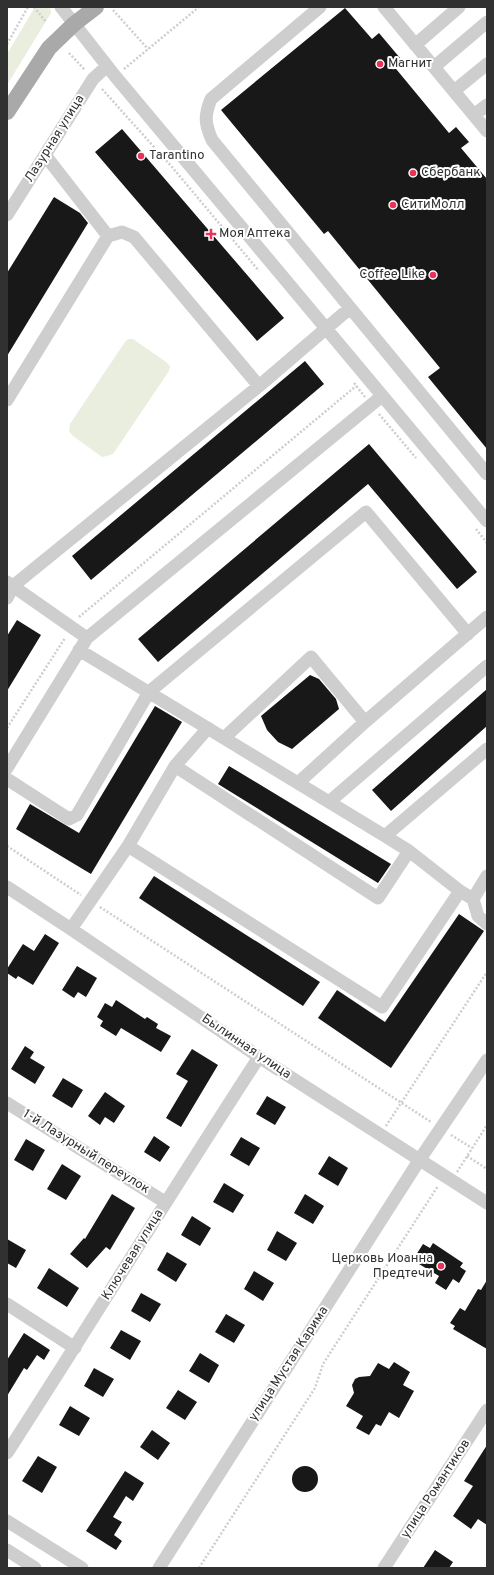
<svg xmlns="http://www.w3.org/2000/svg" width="494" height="1575" font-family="Overpass,sans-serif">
  <rect width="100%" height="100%" fill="#fff"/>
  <path fill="#e9eedf" d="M35,7h15l1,6 -44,72v-31z
    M128,339h5l33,23 4,4 -1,5 -56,83 -6,2 -5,1 -29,-21 -4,-5 1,-7 55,-82z"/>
  <path fill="#181818" d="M345,8l27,31 7,-6 21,25 -8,6 57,69 7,-6 13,15 -8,6 26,31v270l-59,-72 12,-9 -112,-137 -4,3 -103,-124z
    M122,129l162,189 -27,23 -162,-189z
    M54,197l26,16 8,10 -81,133v-83z
    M305,361l19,23 -233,196 -19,-24z
    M369,444l108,128 -20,17 -89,-105 -210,178 -20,-23z
    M17,620l24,15 -34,56v-55z
    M310,675l9,4 17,20 3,10 -47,40 -14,-7 -11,-12 -6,-14z
    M487,689v37l-96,85 -19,-21z
    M155,706l27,16 -91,152 -75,-45 14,-25 49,29z
    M229,766l162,98 -13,19 -160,-99z
    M154,876l166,106 -17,24 -164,-108z
    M459,914l25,17 -93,137 -73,-50 19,-28 48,32z
    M45,934l14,9 -26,42 -15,-9 -2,3 -9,-6v-4l16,-25 11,7z
    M77,966l20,12 -11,19 -8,-5 -4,6 -12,-8z
    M116,1000l29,19 2,-2 11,7 -2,4 15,8 -10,16 -40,-24 -5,8 -16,-10 3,-5 -6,-4 8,-14 7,4z
    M25,1046l9,6 -4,6 15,9 -10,17 -24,-15z
    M192,1049l26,16 -37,62 -15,-9 22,-37 -12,-7z
    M63,1078l20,12 -11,18 -20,-12z
    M105,1092l20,14 -11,17 -9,-6 -5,8 -12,-9z
    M267,1096l19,11 -11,18 -19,-11z
    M154,1136l16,11 -10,15 -16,-10z
    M241,1137l19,11 -11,18 -19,-11z
    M26,1139l19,11 -12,21 -19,-11z
    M329,1156l19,12 -10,18 -20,-12z
    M62,1164l19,12 -15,24 -19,-11z
    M224,1183l20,12 -11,18 -20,-11z
    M112,1194l23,14 -25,42 -4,-3 -19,21 -17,-14 14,-16 1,1z
    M305,1194l19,12 -11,18 -19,-11z
    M192,1216l19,12 -11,18 -19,-11z
    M277,1231l20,12 -11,18 -19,-11z
    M7,1239l19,11 -10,18 -9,-5z
    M433,1243l30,20 -3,4 6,4 -7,12 -6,-4 -7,11 -11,-7 4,-7 -20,-12 4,-5 -7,-4 7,-11 7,4z
    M167,1252l20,12 -11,18 -19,-12z
    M49,1268l30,20 -12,19 -30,-19z
    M254,1271l20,12 -11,18 -19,-12z
    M487,1280v69l-34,-20 2,-3 -5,-3 10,-15 5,3 13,-22 3,1z
    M141,1293l20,11 -11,18 -19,-11z
    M226,1314l19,11 -11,18 -19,-11z
    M121,1330l20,11 -11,19 -20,-12z
    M24,1333l26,17 -6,10 -7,-5 -10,15 -3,-2 -17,28v-36z
    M200,1353l19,12 -10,18 -20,-12z
    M394,1362l16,10 -7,13 11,6 -15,27 -10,-6 -8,14 -5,-2 -7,11 -13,-7 7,-12 -17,-10 8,-13 -2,-8 3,-6 4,-2 11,-1 8,-13 11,6z
    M94,1368l20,11 -11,18 -19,-11z
    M178,1390l19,12 -12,18 -19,-12z
    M70,1406l20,12 -11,18 -20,-11z
    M152,1430l18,13 -12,17 -18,-13z
    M487,1445v80l-9,-6 -7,10 -18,-13 20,-30 -9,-5z
    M38,1456l19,11 -15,26 -20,-12z
    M292 1479a13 13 0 1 1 26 0a13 13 0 1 1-26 0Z
    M125,1471l19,12 -11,18 -7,-5 -13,21 9,5 -8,13 8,6 -6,9 -30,-19z
    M435,1550l18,12 -4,6h-26z"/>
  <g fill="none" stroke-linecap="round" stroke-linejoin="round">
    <path stroke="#cecece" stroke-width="2.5" stroke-dasharray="2 2" stroke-linecap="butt" d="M34,7l12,15
      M113,10l35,39
      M7,44l21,-37
      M69,53l16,17
      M124,69l75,-62
      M102,89l70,78 87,104
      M354,383l11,14
      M379,414l37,44
      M476,529l11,14
      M79,617l277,-231
      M7,728l58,-90
      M7,846l74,49
      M100,907l331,215
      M386,1126l101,-154
      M451,1135l21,13
      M467,1156l20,13
      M457,1172l30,-47
      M199,1568l116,-180 8,-24 115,-178"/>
    <path stroke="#cecece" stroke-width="13" d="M61,7l54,69 372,445
      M320,7l-109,92c-7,17 -6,25 1,41l275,334
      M384,7l103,124
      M415,45l44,-38
      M434,67l53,-45
      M454,91l33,-27
      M474,115l13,-10
      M7,215l86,-136 14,-13
      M108,236l14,-4 12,5 125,149
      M7,400l101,-164 -63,-81
      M7,582l80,56
      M7,598l6,-12 246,-200 91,-78
      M79,650l306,186 24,15 51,40 13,8 5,17 9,8
      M224,738l87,-81 54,65
      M175,766l203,132 31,-47
      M7,768l80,-130 295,-242
      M7,779l62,40 8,-4 72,-123 217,-180 102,122
      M298,783l67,-61 122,-105
      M329,802l158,-136
      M385,836l102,-87
      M128,846l254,161 78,-116
      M7,887l64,42 188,128 228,146
      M473,899l14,-23
      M71,929l57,-83 47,-80 33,-38
      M7,1103l158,99
      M7,1304l68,44
      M7,1453c85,-132 167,-265 252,-396
      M7,1521l75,47
      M7,1550l28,18
      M159,1568l261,-409 67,-99
      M384,1568l103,-158"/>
    <path stroke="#a9a9a9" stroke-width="16" d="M7,112l42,-64 25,-24 22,-17"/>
  </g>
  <g fill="#e9325b" stroke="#fff" stroke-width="1.5">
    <circle cx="380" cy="64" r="4"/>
    <circle cx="141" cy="156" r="4"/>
    <circle cx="413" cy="173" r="4"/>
    <circle cx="393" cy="205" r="4"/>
    <path d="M209 228h4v4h4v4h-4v4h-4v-4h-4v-4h4z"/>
    <circle cx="433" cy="275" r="4"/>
    <circle cx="441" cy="1266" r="4"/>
  </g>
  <g text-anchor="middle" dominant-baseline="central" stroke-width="4" stroke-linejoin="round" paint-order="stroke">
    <g font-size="13" fill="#313131" stroke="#fff" text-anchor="start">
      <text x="388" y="64">Магнит</text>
      <text x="149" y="156">Tarantino</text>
      <text x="421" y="173">Сбербанк</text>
      <text x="401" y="205">СитиМолл</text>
      <text x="219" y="234">Моя Аптека</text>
      <text x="425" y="275" text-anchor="end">Coffee Like</text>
      <text x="433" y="1259" text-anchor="end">Церковь Иоанна<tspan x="433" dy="15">Предтечи</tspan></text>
    </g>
    <g font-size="13" fill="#313131" stroke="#fff">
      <text transform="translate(55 139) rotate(-58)">Лазурная улица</text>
      <text transform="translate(246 1047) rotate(34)">Былинная улица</text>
      <text transform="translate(86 1152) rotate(32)">1-й Лазурный переулок</text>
      <text transform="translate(133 1255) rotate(-58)">Ключевая улица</text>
      <text transform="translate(289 1364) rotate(-57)">улица Мустая Карима</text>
      <text transform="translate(436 1489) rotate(-57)">улица Романтиков</text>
    </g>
  </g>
  <rect width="494" height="1575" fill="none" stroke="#313131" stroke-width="16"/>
</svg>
